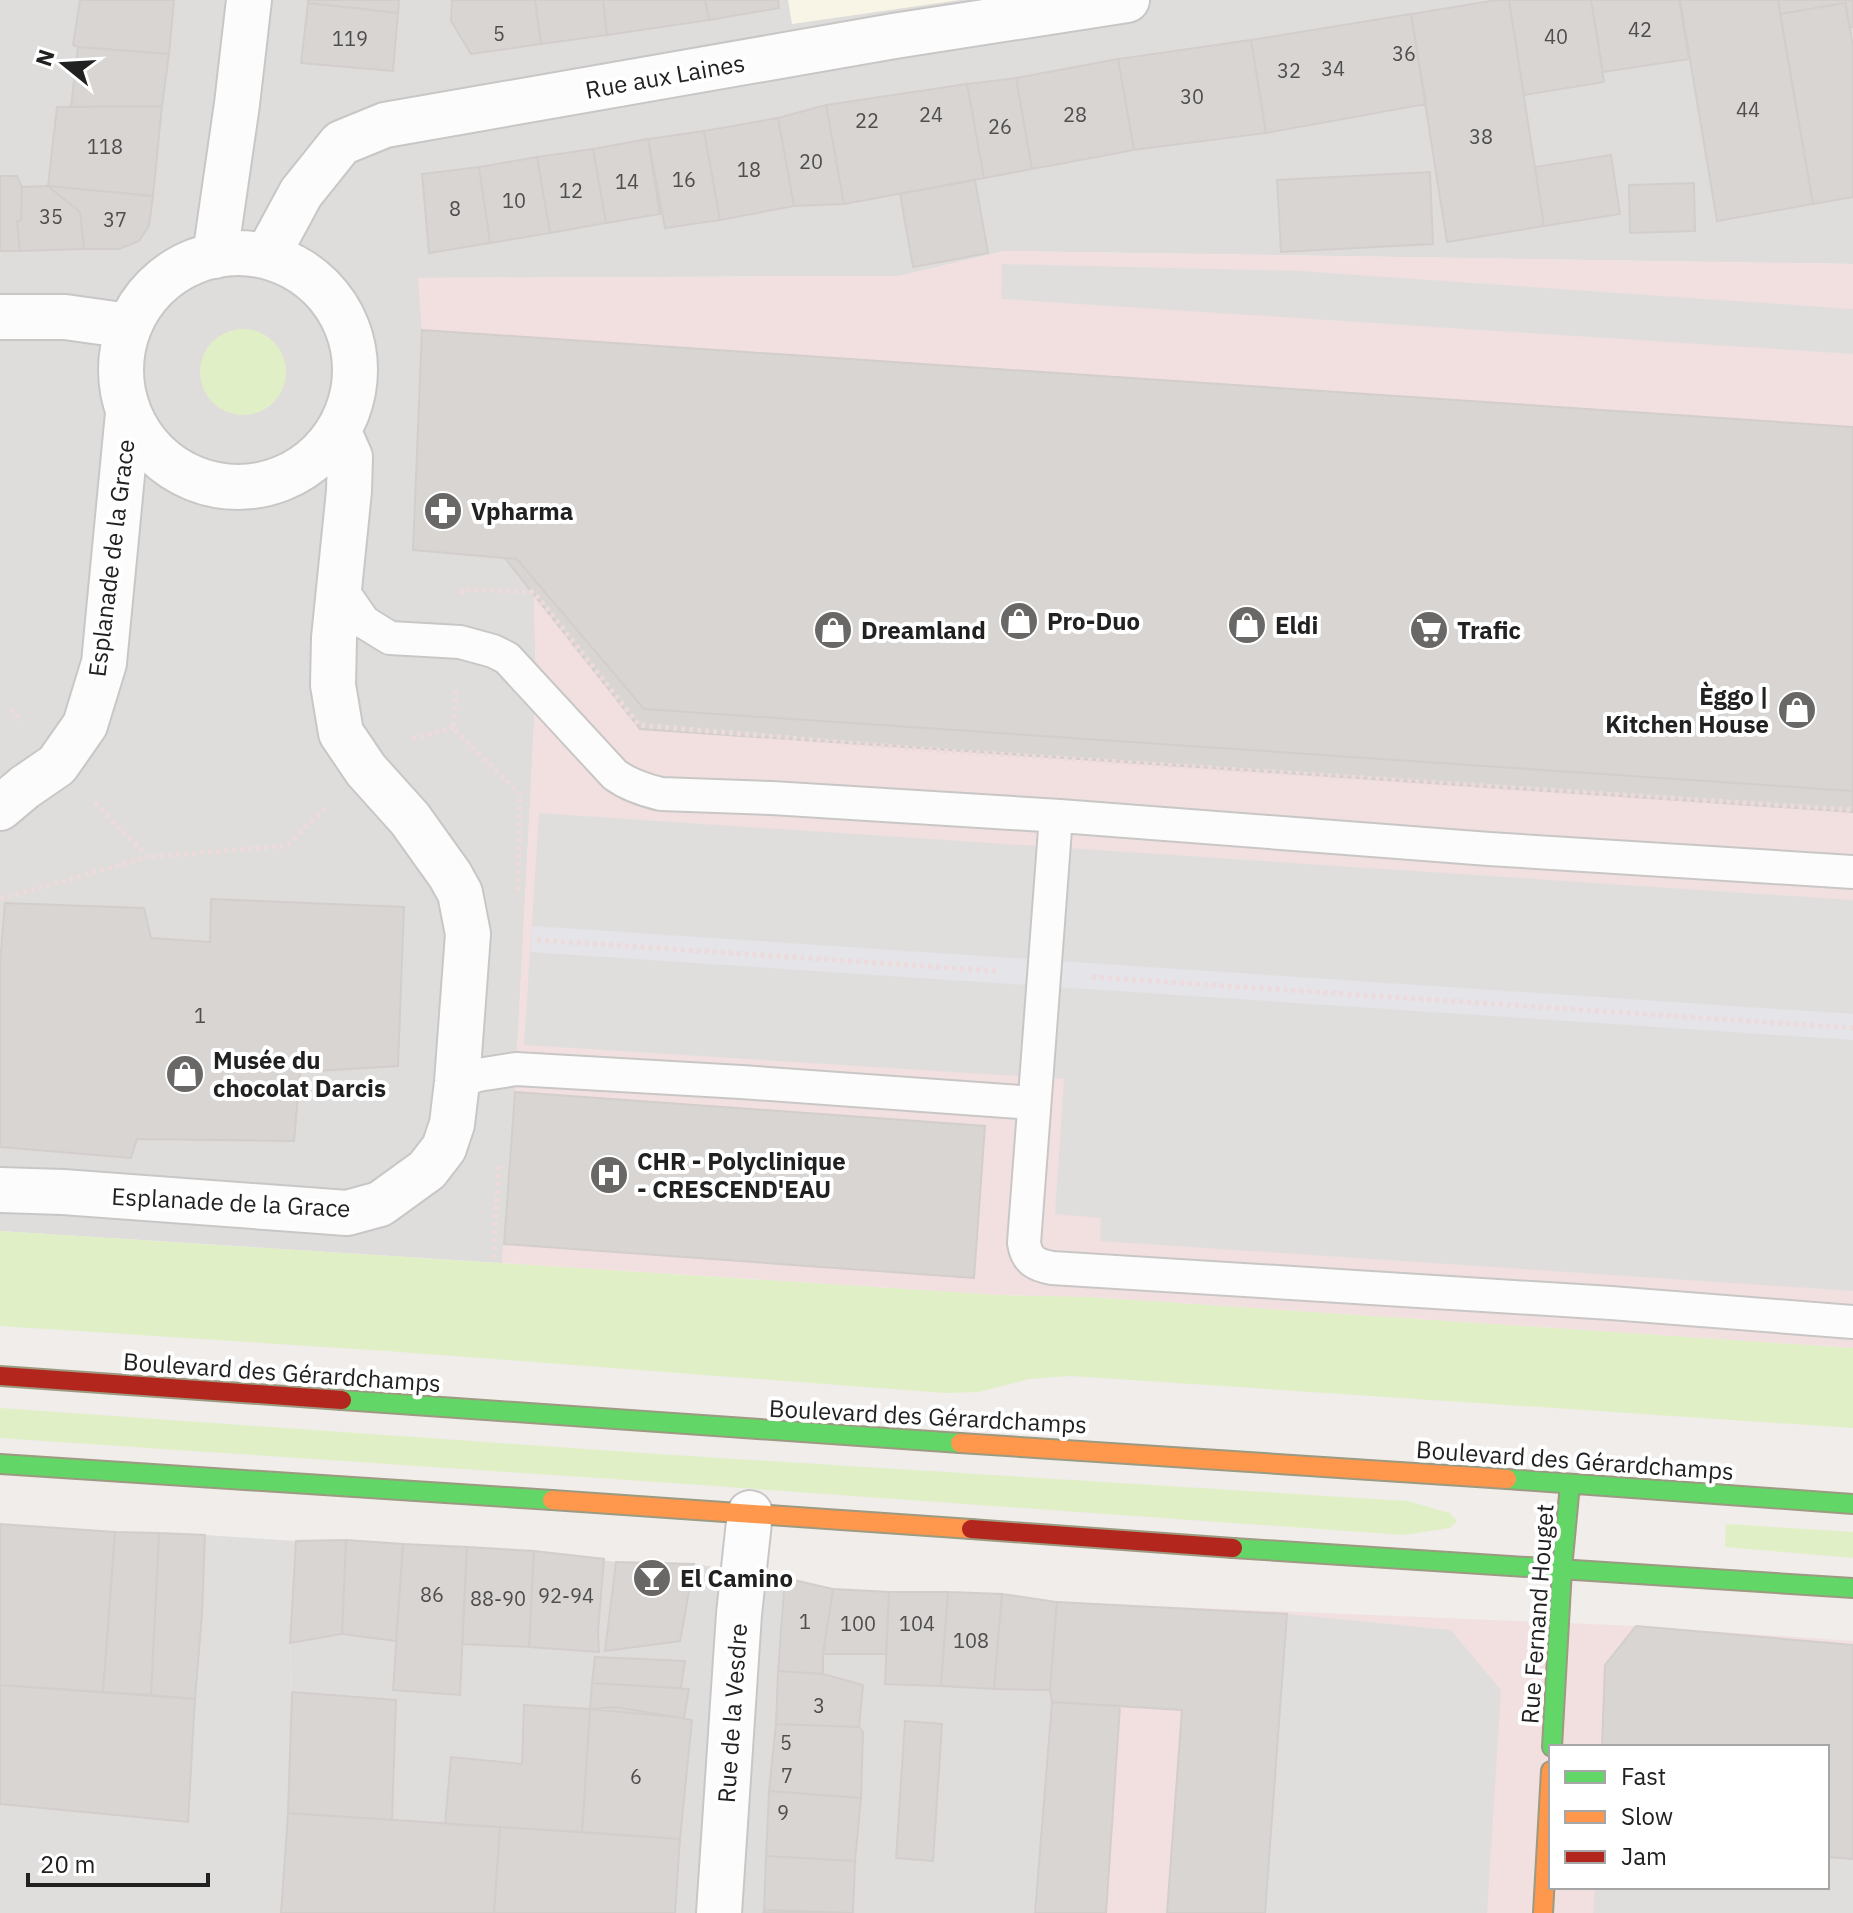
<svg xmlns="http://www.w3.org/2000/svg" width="1853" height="1913" font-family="'IBM Plex Sans',sans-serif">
  <rect width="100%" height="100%" fill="#f0edea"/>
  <path fill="#dfdddc" d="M0,0h1853v264l-848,-13 -106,25 -480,2 3,52 83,228 29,34 2,96 -21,404 -13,171 -502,-32z
    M346,1540l188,11 82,11 78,2 91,14 48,11 56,3h59l54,2 55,8 -5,100 -17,211h-360l5,-73 -392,-27 4,-121 -2,-49 6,-102z"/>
  <path fill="#f2e0e0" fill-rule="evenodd" d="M1005,251l848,13v1084l-765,-51 -89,-2 -497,-32 13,-171 21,-404 -2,-96 -29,-34 -92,-8 9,-220 -4,-52 481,-2z
    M1057,1602l579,24 217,15v272h-818l17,-211 -2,-12zM1551,1747h276v140h-276z"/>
  <path fill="#f8f5e7" d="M788,0h172l-168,24z"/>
  <path fill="#e1efc7" d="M200 372a43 43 0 1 1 86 0a43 43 0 1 1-86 0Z
    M0,1231l999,64 89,2 765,51v80l-782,-52 -42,3 -50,13 -34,1 -558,-42 -387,-25z
    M0,1408l658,46 749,47 43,12 7,8 -7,7 -47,7 -746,-53 -657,-44z
    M1726,1524l127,8v26l-128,-11z"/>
  <path fill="#e0dedd" d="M1002,264l298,7 553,38v45l-852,-55z
    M539,813l1314,87v391l-753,-50 1,-23 -46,-4 9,-135 -540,-34z
    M205,1535l91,6 -6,102 2,49 -4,121 -7,100h-281v-109l188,17z
    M1287,1614l164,16 50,60 -14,223h-222z
    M1827,1857l26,2v54h-260l2,-26h232z"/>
  <path fill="#e4e4e9" d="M532,926l1321,88v26l-1322,-88z"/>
  <path fill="#d8d5d3" stroke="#d3cecb" stroke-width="2" d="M80,0h94l-5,54 -91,-7 -5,-2z
    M308,0h91l-1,13 -90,-10z
    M452,0h83l6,44 -70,10 -20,-33z
    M535,0h68l4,35 -66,9z
    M603,0h102l4,20 -102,15z
    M705,0h73l1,8 -70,12z
    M1497,0h12l35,226 -97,16 -36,-228z
    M1509,0h82l13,82 -80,13z
    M1591,0h88l10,59 -86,13z
    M1680,0h98l35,204 -96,17z
    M1778,0h67v3l-65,11z
    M1845,0h8v27l-3,1z
    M308,3l90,10 -5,58 -92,-8z
    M1845,3l8,43v151l-40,7 -33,-190z
    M1411,14l15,90 -160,29 -15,-93z
    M1251,40l15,93 -132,17 -16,-91z
    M78,47l91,7 -7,52 -91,1z
    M1118,59l16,91 -102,19 -16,-91z
    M1016,78l16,91 -48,9 -17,-94z
    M967,84l17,94 -140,26 -18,-99z
    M826,105l18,99 -50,2 -16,-88z
    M162,106l-9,90 -105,-10 9,-79z
    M778,118l16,88 -74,14 -16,-89z
    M704,131l16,89 -55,8 -17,-89z
    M648,139l12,75 -54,9 -13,-74z
    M593,149l13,74 -56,10 -13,-76z
    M1611,155l9,59 -76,12 -9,-59z
    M537,157l13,76 -60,10 -11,-76z
    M479,167l11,76 -61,10 -7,-79z
    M1430,172l3,72 -152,8 -4,-72z
    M0,176h17l5,11 -1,33 -4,1 3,30h-20z
    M975,180l13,73 -75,14 -13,-73z
    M1694,183l1,48 -65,2 -1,-48z
    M48,186l105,10 -4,30 -10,15 -20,8h-35l-4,-37z
    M48,186l32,26 4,37 -64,2 -3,-30 4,-1 1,-33z
    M422,330l1431,97v364l-1209,-82 -127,-150 -104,-9z
    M505,558l12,1 127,150 1209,82v21l-1213,-83z
    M211,899l193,8 -6,159 -98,6 -6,69 -157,-2 -6,19 -131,-11v-184l5,-60 139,5 7,30 59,4z
    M515,1092l470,34 -11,152 -470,-34z
    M0,1524l115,8 -12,160 -103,-7z
    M115,1532l44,1 -8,162 -48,-3z
    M159,1533l46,2 -3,80 -7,84 -44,-4z
    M346,1540l57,4 -7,97 -54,-7z
    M346,1540l-4,94 -52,9 6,-102z
    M403,1544l64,3 -7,148 -67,-5z
    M467,1547l67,4 -5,96 -67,-3z
    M534,1551l70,8 -6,72 1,21 -70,-5z
    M616,1562l78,2 -14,77 -75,10z
    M785,1578l48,11 -10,65v20l-45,-3z
    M833,1589l56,3 -3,62h-63z
    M889,1592h59l-7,94 -56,-2z
    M948,1592l54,2 -8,95 -53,-3z
    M1002,1594l55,8 -7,88 -56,-1z
    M1057,1602l230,12 -22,299h-98l15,-203 -130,-8 -2,-12z
    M1636,1626l217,19v214l-26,-2v-110h-225l3,-82z
    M595,1657l90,4 -4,27 -89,-5z
    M778,1671l45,3 40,11 -4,42 -83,-3z
    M592,1683l97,6 -5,29 -94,-9z
    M0,1685l195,14 -7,123 -188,-18z
    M292,1692l104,8 -4,120 -104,-7z
    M1052,1702l68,4 -14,207h-71z
    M524,1705l66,4 -8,123 -137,-8 6,-67 71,7z
    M616,1707l76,13 -12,119 -98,-7 8,-123z
    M905,1721l37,3 -9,137 -37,-3z
    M776,1724l83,3 4,5 -2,66 -92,-7z
    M769,1791l92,7 -6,63 -89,-5z
    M288,1813l212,14 -6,86h-213z
    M500,1827l180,12 -5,74h-181z
    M766,1856l89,5 -2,52 -89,-3z
    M764,1910l56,3h-57z"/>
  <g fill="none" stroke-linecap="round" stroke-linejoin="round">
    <defs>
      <path id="lane" d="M339,586l25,36 26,16 70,4 33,9 14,7 108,117c14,10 29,15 46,19l111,4 288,18 429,33 364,23
        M1056,816l-32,427c3,18 12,22 28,25l559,35 242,19
        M457,1082l21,-7 38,-6 225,13 293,21"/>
      <path id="street" d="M121 370a117 117 0 1 1 234 0a117 117 0 1 1-234 0Z
        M215,256l22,-152 12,-104
        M267,256l34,-63 40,-50 44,-18 509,-89 233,-36
        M0,317h65l64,9
        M0,808l25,-21 32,-22 28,-40 19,-62 24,-250
        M0,1190l63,2 284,21 33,-9 47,-34 17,-22 8,-24 5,-42 11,-148 -8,-41 -10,-18 -40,-56 -44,-49 -25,-37 -8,-48 1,-47 15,-147 1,-34 -11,-25
        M719,1913l20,-299 11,-101"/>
      <path id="fast" d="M342,1400l618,43
        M0,1464l552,36
        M1507,1479l346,25
        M1233,1548l620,40
        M1552,1747l10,-178 8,-85"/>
      <path id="slow" d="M960,1443l547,36
        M552,1500l419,29
        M1543,1913l8,-142"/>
      <path id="jam" d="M0,1376l342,24
        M971,1529l262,19"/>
    </defs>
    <use href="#lane" stroke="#c8c7c6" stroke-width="36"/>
    <use href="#street" stroke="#c8c7c6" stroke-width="48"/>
    <use href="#fast" stroke="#9c9a80" stroke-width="22"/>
    <use href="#slow" stroke="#9c9a80" stroke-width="22"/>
    <use href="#jam" stroke="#9c9a80" stroke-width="22"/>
    <path stroke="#eddadb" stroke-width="5" stroke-dasharray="4 4" stroke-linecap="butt" d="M462,594l1,-5 71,3 105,133 280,24 934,61
      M456,691l-3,37 67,66 -2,96
      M10,709l11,13
      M412,739l41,-11
      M95,803l53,54 138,-11 41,-39
      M0,899l148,-42
      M537,940l461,31
      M1092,977l761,51
      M493,1258l6,-95"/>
    <use href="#lane" stroke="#fdfcfc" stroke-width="32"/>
    <use href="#street" stroke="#fdfcfc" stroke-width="44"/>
    <use href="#fast" stroke="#63d668" stroke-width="18"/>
    <use href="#slow" stroke="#ff974d" stroke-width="18"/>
    <use href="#jam" stroke="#b3261e" stroke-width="18"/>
  </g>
  <defs>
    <symbol id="pharmacy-disc" viewBox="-11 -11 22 22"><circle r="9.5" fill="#696867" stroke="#fff"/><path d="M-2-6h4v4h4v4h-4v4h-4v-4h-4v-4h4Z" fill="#fff"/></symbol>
    <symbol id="shop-disc" viewBox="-11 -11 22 22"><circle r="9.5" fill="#696867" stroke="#fff"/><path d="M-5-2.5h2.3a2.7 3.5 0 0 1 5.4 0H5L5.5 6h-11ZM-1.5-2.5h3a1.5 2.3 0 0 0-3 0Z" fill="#fff"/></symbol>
    <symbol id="supermarket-disc" viewBox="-11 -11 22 22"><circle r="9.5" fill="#696867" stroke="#fff"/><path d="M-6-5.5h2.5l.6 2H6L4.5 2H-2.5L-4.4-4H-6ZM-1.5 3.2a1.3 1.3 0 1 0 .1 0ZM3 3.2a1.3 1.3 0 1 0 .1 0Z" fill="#fff"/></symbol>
    <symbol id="hospital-disc" viewBox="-11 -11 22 22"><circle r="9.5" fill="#696867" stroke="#fff"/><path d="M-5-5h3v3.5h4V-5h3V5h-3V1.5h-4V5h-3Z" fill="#fff"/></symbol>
    <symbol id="bar-disc" viewBox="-11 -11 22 22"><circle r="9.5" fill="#696867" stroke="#fff"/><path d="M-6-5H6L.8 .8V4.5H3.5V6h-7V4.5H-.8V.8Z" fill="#fff"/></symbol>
  </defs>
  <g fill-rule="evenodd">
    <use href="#pharmacy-disc" x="421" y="489" width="44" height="44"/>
    <use href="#shop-disc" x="997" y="599" width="44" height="44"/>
    <use href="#shop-disc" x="1225" y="603" width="44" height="44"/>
    <use href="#shop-disc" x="811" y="608" width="44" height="44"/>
    <use href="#supermarket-disc" x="1407" y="608" width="44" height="44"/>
    <use href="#shop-disc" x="1775" y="688" width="44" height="44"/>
    <use href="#shop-disc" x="163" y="1052" width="44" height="44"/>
    <use href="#hospital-disc" x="587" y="1153" width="44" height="44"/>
    <use href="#bar-disc" x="630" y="1556" width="44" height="44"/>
  </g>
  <g text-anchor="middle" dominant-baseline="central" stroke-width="8" stroke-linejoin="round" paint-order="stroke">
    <g font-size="20" fill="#4f4e4e">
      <text x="1640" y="29">42</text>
      <text x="499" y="33">5</text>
      <text x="1556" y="36">40</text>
      <text x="350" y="38">119</text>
      <text x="1404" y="53">36</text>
      <text x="1333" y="68">34</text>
      <text x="1289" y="70">32</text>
      <text x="1192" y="96">30</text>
      <text x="1748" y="109">44</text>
      <text x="931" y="114">24</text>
      <text x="1075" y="114">28</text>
      <text x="867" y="120">22</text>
      <text x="1000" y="126">26</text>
      <text x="1481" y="136">38</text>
      <text x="105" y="146">118</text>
      <text x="811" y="161">20</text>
      <text x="749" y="169">18</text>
      <text x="684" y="179">16</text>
      <text x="627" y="181">14</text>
      <text x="571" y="190">12</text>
      <text x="514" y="200">10</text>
      <text x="455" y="208">8</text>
      <text x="51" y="216">35</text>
      <text x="115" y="219">37</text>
      <text x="200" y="1015">1</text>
      <text x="432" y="1594">86</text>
      <text x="566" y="1595">92-94</text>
      <text x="498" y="1598">88-90</text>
      <text x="805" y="1621">1</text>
      <text x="858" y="1623">100</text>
      <text x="917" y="1623">104</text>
      <text x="971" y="1640">108</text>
      <text x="819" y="1705">3</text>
      <text x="786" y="1742">5</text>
      <text x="787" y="1775">7</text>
      <text x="636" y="1776">6</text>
      <text x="783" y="1812">9</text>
    </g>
    <g font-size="24" fill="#212121" stroke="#fff">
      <text transform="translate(665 76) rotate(-10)">Rue aux Laines</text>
      <text transform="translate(111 558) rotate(-83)">Esplanade de la Grace</text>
      <text transform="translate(231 1202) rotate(3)">Esplanade de la Grace</text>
      <text transform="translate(282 1372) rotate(4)">Boulevard des Gérardchamps</text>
      <text transform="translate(928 1416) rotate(3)">Boulevard des Gérardchamps</text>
      <text transform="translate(1575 1460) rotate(4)">Boulevard des Gérardchamps</text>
      <text transform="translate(1537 1614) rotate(-86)">Rue Fernand Houget</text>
      <text transform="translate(732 1713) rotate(-86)">Rue de la Vesdre</text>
    </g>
    <g font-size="24" font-weight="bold" fill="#212121" stroke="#fff" text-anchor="start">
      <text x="471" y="511">Vpharma</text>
      <text x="1047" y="621">Pro-Duo</text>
      <text x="1275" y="625">Eldi</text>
      <text x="861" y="630">Dreamland</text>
      <text x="1457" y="630">Trafic</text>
      <text x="1769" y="696" text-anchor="end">Èggo |<tspan x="1769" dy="28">Kitchen House</tspan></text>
      <text x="213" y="1060">Musée du<tspan x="213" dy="28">chocolat Darcis</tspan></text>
      <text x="637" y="1161">CHR - Polyclinique<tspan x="637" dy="28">- CRESCEND'EAU</tspan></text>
      <text x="680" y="1578">El Camino</text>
    </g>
  </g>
  <rect x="1549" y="1745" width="280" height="144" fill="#ffffff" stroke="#a6a6a6" stroke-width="2"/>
  <rect x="1565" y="1771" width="40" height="12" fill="#63d668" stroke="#a6a6a6" stroke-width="2"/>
  <text x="1621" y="1785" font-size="24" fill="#212121">Fast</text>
  <rect x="1565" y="1811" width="40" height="12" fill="#ff974d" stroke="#a6a6a6" stroke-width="2"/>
  <text x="1621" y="1825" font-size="24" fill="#212121">Slow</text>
  <rect x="1565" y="1851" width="40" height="12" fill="#b3261e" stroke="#a6a6a6" stroke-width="2"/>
  <text x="1621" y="1865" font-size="24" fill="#212121">Jam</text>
  <g transform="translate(64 64) rotate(288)" stroke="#ffffff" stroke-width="6" paint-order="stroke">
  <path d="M0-6L14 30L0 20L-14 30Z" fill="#212121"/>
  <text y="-12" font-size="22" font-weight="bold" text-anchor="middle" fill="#212121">N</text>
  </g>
  <path d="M28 1873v12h180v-12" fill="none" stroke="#212121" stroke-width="4"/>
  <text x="40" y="1873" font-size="24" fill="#212121" stroke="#ffffff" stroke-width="6" paint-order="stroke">20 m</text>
</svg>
